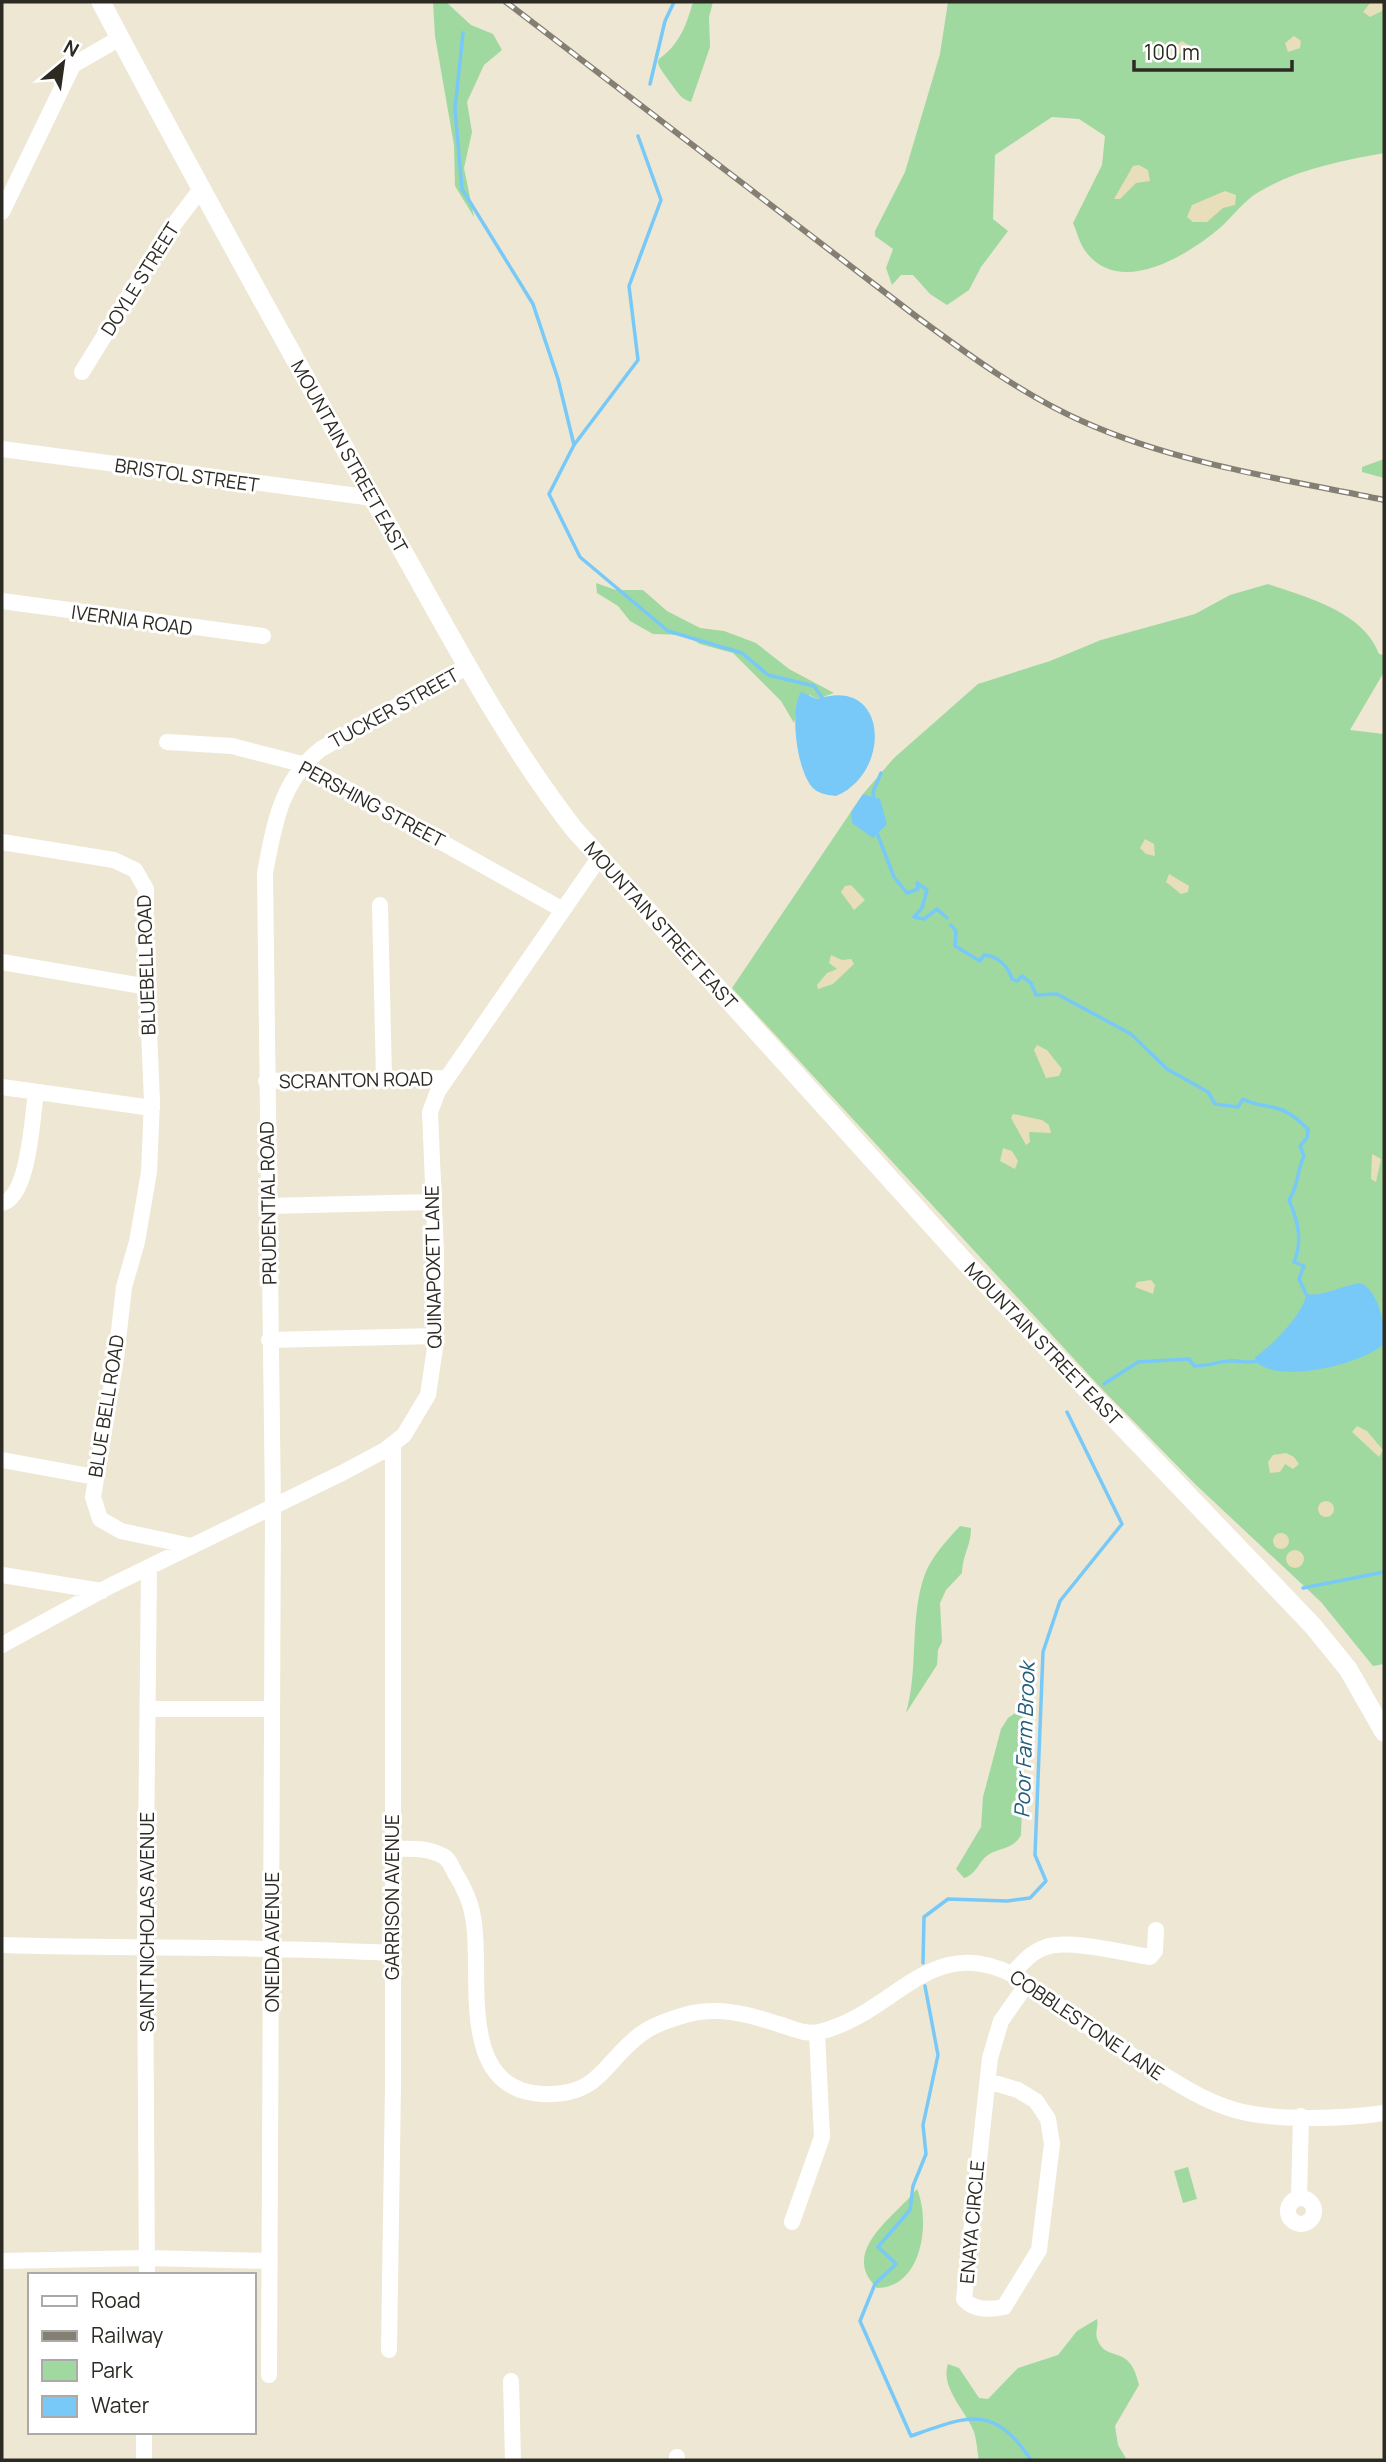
<svg xmlns="http://www.w3.org/2000/svg" width="1386" height="2462" font-family="Manrope,sans-serif">
  <rect width="100%" height="100%" fill="#eee7d3"/>
  <path fill="#9fd9a0" d="M433,2h13l25,23 22,9 9,16 -18,15 -17,37 5,30 -8,36 10,49 -19,-31 -1,-41 -19,-109z
    M693,2h20l-4,15 1,30 -19,55c-11,-4 -12,-8 -19,-17 -24,-33 -13,-19 4,-43 9,-12 13,-27 17,-40z
    M948,2h436v151c-44,8 -87,16 -127,40 -13,8 -24,23 -35,33 -32,28 -101,72 -136,26 -6,-7 -9,-20 -13,-29l29,-58 3,-29 -26,-17 -27,-2 -57,38 -2,64 15,12 -27,36 -12,23 -22,15 -17,-11 -17,-19h-12l-9,10 -6,-17 7,-19 -18,-13v-5l30,-59 35,-118z
    M1384,459v19l-22,-6v-5z
    M596,583l20,7h27l24,21 33,17 24,3 32,12 33,26 45,24 -17,6 -7,-4 -11,8 -5,20 -13,-22 -48,-48 -33,-9 -16,-9 -31,-1 -23,-13 -12,-15 -21,-13z
    M1268,584c39,13 96,28 111,70l5,1v17l-34,58 34,4v930l-11,2 -52,-64 -125,-117 -98,-100 -366,-397 131,-194 31,-36 84,-74 72,-23 51,-21 94,-26 35,-19z
    M960,1526l11,2c0,18 -8,25 -9,45l-16,17 -6,13 2,39 -4,8 -1,15 -31,48c13,-45 3,-95 19,-139 7,-18 23,-35 35,-48z
    M1020,1710l5,13 -4,112c-8,15 -20,12 -33,20 -10,7 -11,19 -24,23l-8,-9 25,-42 2,-30 18,-68 7,-11z
    M1188,2167l9,32 -14,4 -9,-32z
    M917,2189c14,33 5,99 -40,99 -39,-37 20,-73 40,-99z
    M1097,2319c2,7 -3,14 1,22 10,22 32,2 41,44l-24,41 3,19 9,15h-148c-2,-9 -2,-19 -5,-28 -8,-21 -34,-44 -26,-68l11,4 20,30 9,1 30,-31 40,-13 19,-24z"/>
  <path fill="#e8deb9" d="M1371,2h10l3,4 -2,5 -12,6 -7,-5z
    M1294,36l7,5 -1,7 -12,4 -3,-9z
    M1182,41l10,6 -18,10h-10l1,-4z
    M1139,165l9,5 2,11 -14,2 -16,16h-6l19,-33z
    M1225,191l11,4 -1,10 -12,3 -16,14h-14l-6,-5 5,-12z
    M1145,839l9,5 1,12 -9,-2 -6,-6z
    M1169,874l20,12 -1,6 -7,2 -15,-12z
    M851,885l14,15 -11,10 -13,-18 4,-6z
    M831,955l11,5 9,-1 3,5 -21,20 -15,5 -1,-4 10,-12 10,-4 -8,-6z
    M1037,1045l10,5 15,19 -3,7 -13,2 -12,-28z
    M1013,1114l29,6 7,5 2,8 -22,-1 1,10 -4,3 -15,-27z
    M1003,1148l9,3 6,10 -3,8 -15,-8z
    M1372,1154l9,5 -5,23 -5,-3z
    M1151,1280l4,5 -2,9 -18,-7 2,-5z
    M1357,1426l10,5 16,19 -4,7 -27,-25z
    M1286,1453l8,4 5,7 -6,5 -8,-5 -5,8 -10,1 -2,-11 5,-7z
    M1318 1509a8 8 0 1 1 16 0a8 8 0 1 1-16 0Z
    M1273 1541a8 8 0 1 1 16 0a8 8 0 1 1-16 0Z
    M1286 1559a9 9 0 1 1 18 0a9 9 0 1 1-18 0Z"/>
  <path fill="#78c9f7" d="M801,692l16,7c72,-24 75,74 19,97 -8,-1 -16,-2 -22,-7 -17,-15 -25,-79 -13,-97z
    M863,794l17,5 7,25 -14,14 -21,-15 -1,-11z
    M1359,1283l6,2c15,13 21,41 18,60 -25,20 -102,39 -127,17l-1,-5c16,-10 50,-45 51,-63 16,3 36,-8 53,-11z"/>
  <g fill="none" stroke-linecap="round" stroke-linejoin="round">
    <path stroke="#78c9f7" stroke-width="3.5" d="M463,33l-8,76 7,80 71,115 25,75 16,66
      M650,84l15,-63 9,-19
      M638,136l23,64 -32,86 9,74 -64,85 -25,49 31,63 88,74 74,22 26,22 46,11 10,14
      M874,801l-1,-9 8,-19
      M877,833l17,44 13,16 11,-4 -1,-6 10,7 -5,18 -8,9 10,2 13,-10 10,9
      M951,925l5,6 -1,15 25,15 4,-6c14,1 24,11 28,24l5,2 5,-5 9,7 5,12 21,-1 74,40 36,35 41,23 7,12 23,3 5,-8c11,6 21,6 33,9 13,3 22,12 32,21l-1,9 -7,8 4,10c-7,15 -7,34 -15,44 9,21 14,41 5,62l10,4 -5,13 9,19
      M1104,1384l34,-22 51,-3 5,7c13,0 23,-4 35,-5 9,-1 18,3 28,0
      M1303,1588l81,-16
      M923,1963l1,-46 24,-18 59,2 23,-3 16,-17 -11,-26 8,-203 17,-51 62,-77 -55,-112
      M925,1986l13,69 -15,70 3,29 -13,32 -3,24 -32,37 18,17 -21,20 -15,37 51,115c57,-20 82,-33 120,24"/>
    <path stroke="#fff" stroke-width="16" d="M2,212l71,-147 47,-27
      M82,372l87,-141 32,-42
      M2,449l371,49
      M2,601l261,35
      M167,742l65,4 70,18 261,146
      M2,842l112,18 21,10 11,19 -1,47 7,165 -3,71 -12,70 -13,45 -8,71 -23,139 7,22 21,12 70,15
      M380,905l4,174
      M2,962l146,25
      M266,1081l180,-3
      M2,1087l150,21
      M2,1203c27,-6 30,-85 34,-110
      M268,1206l165,-4
      M269,1340l166,-4
      M2,1460l93,17
      M2,1575l100,16
      M2,1645l108,-59 234,-114 41,-22 19,-15 24,-40 7,-47 1,-94 -6,-142 8,-21 161,-233
      M149,1709h122
      M391,1849c18,0 36,-2 52,7 6,3 9,11 12,17 8,12 16,30 18,44 11,54 -19,172 69,177 58,3 60,-31 99,-60 12,-9 30,-15 44,-19 32,-9 63,-1 93,9 14,4 27,11 41,8 78,-18 112,-105 202,-53 42,30 83,60 128,87 28,17 54,35 86,44 37,11 110,9 149,3
      M2,1945c130,4 259,1 389,8
      M1012,1974c10,-11 19,-22 34,-27 26,-8 77,6 104,10l5,-6 1,-21
      M988,2081l30,9 18,11 12,18 4,25 -13,106 -35,57c-14,3 -30,4 -40,-8l26,-241 11,-37 26,-37
      M1299,2198l2,-82
      M1288 2211a13 13 0 1 1 26 0a13 13 0 1 1-26 0Z
      M792,2222l30,-85 -5,-104
      M2,2261l145,-3 123,3
      M147,2275l-2,-326 4,-380
      M389,2350l4,-265v-641
      M269,2375l4,-867 -8,-635c9,-48 16,-93 56,-124l145,-82
      M511,2381l2,79
      M144,2432v28
      M677,2457v3"/>
    <path stroke="#fff" stroke-width="19" id="s1" d="M101,2c93,176 190,351 288,525 59,103 112,208 185,302l391,433 348,364 35,43 36,63"/>
    <defs>
      <path id="rail" d="M506,2l411,315c53,39 106,78 167,105 94,42 200,57 300,78"/>
    </defs>
    <use href="#rail" stroke="#847f72" stroke-width="6"/>
    <use href="#rail" stroke="#fff" stroke-width="3.5" stroke-dasharray="10" stroke-linecap="butt"/>
  </g>
  <g text-anchor="middle" dominant-baseline="central" stroke-width="6" stroke-linejoin="round" paint-order="stroke">
    <g font-size="19" fill="#2d2a23" stroke="#fff">
      <text transform="translate(140 279) rotate(-58)">DOYLE STREET</text>
      <text stroke="none"><textPath href="#s1" startOffset="518">MOUNTAIN STREET EAST</textPath></text>
      <text transform="translate(187 475) rotate(8)">BRISTOL STREET</text>
      <text transform="translate(132 620) rotate(8)">IVERNIA ROAD</text>
      <text transform="translate(394 708) rotate(-29)">TUCKER STREET</text>
      <text transform="translate(372 804) rotate(28)">PERSHING STREET</text>
      <text stroke="none"><textPath href="#s1" startOffset="1083">MOUNTAIN STREET EAST</textPath></text>
      <text transform="translate(146 965) rotate(-92)">BLUEBELL ROAD</text>
      <text transform="translate(356 1080) rotate(-1)">SCRANTON ROAD</text>
      <text transform="translate(268 1203) rotate(-91)">PRUDENTIAL ROAD</text>
      <text transform="translate(433 1267) rotate(-91)">QUINAPOXET LANE</text>
      <text stroke="none"><textPath href="#s1" startOffset="1650">MOUNTAIN STREET EAST</textPath></text>
      <text transform="translate(106 1406) rotate(-81)">BLUE BELL ROAD</text>
      <text transform="translate(392 1897) rotate(-90)">GARRISON AVENUE</text>
      <text transform="translate(147 1922) rotate(-90)">SAINT NICHOLAS AVENUE</text>
      <text transform="translate(272 1942) rotate(-90)">ONEIDA AVENUE</text>
      <text transform="translate(1087 2025) rotate(34)">COBBLESTONE LANE</text>
      <text transform="translate(972 2222) rotate(-85)">ENAYA CIRCLE</text>
    </g>
    <g font-size="21" font-style="italic" fill="#215e7d" stroke="#fff">
      <text transform="translate(1024 1740) rotate(-88)">Poor Farm Brook</text>
    </g>
  </g>
  <rect width="1386" height="2462" fill="none" stroke="#2d2a23" stroke-width="7"/>
  <rect x="28" y="2273" width="228" height="161" fill="#ffffff" stroke="#abaaa7" stroke-width="2"/>
  <rect x="42" y="2296" width="35" height="10" fill="#ffffff" stroke="#abaaa7" stroke-width="2"/>
  <text x="91" y="2308" font-size="21" fill="#2d2a23">Road</text>
  <rect x="42" y="2331" width="35" height="10" fill="#847f72" stroke="#abaaa7" stroke-width="2"/>
  <text x="91" y="2343" font-size="21" fill="#2d2a23">Railway</text>
  <rect x="42" y="2360" width="35" height="21" fill="#9fd9a0" stroke="#abaaa7" stroke-width="2"/>
  <text x="91" y="2378" font-size="21" fill="#2d2a23">Park</text>
  <rect x="42" y="2396" width="35" height="21" fill="#78c9f7" stroke="#abaaa7" stroke-width="2"/>
  <text x="91" y="2413" font-size="21" fill="#2d2a23">Water</text>
  <g transform="translate(63 63) rotate(29)" stroke="#ffffff" stroke-width="5" paint-order="stroke">
  <path d="M0-5L12 26L0 18L-12 26Z" fill="#2d2a23"/>
  <text y="-10" font-size="19" font-weight="bold" text-anchor="middle" fill="#2d2a23">N</text>
  </g>
  <path d="M1134 60v10h158v-10" fill="none" stroke="#2d2a23" stroke-width="3.5"/>
  <text x="1144" y="60" font-size="21" fill="#2d2a23" stroke="#ffffff" stroke-width="5" paint-order="stroke">100 m</text>
</svg>
